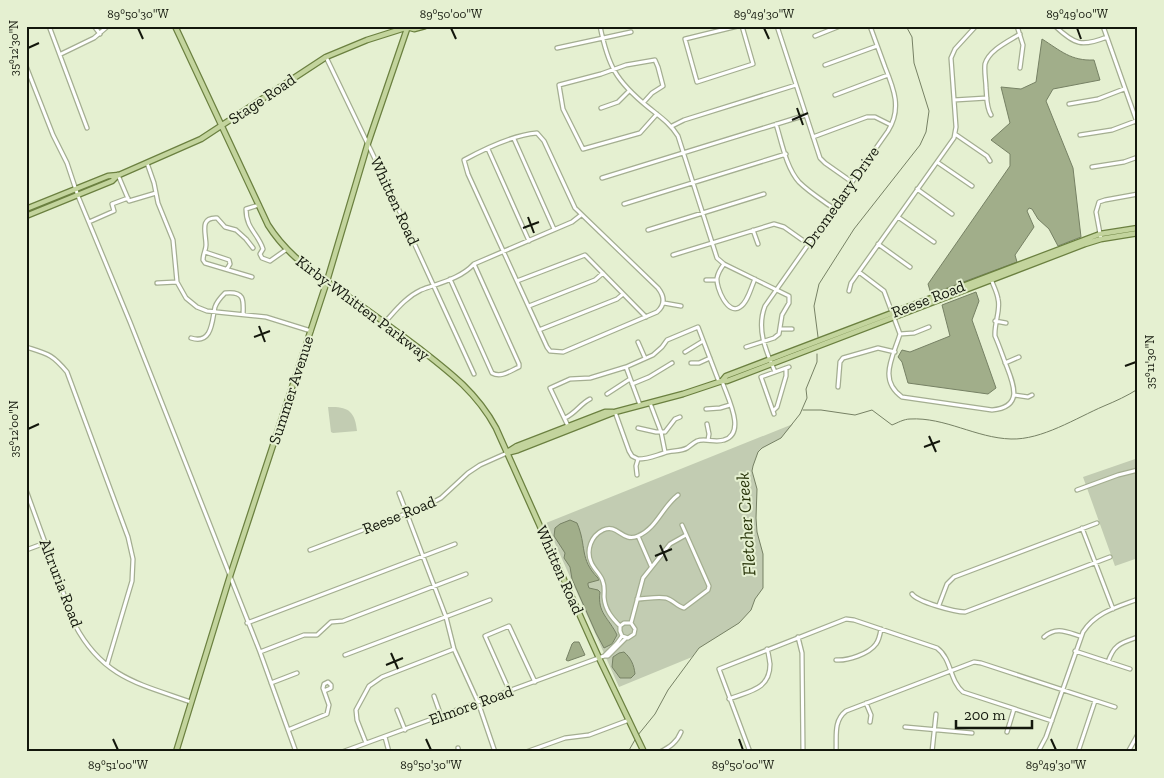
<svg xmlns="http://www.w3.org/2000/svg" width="1164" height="778" font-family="'Zilla Slab',serif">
  <rect width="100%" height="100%" fill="#e5f0d1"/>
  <path fill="#c2ccb2" d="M328,407c20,-1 27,4 29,24l-24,2 -2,-1z
    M793,424l-12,14 -19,10 -4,4 -5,14 -1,5 5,18 -1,29 1,14 6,22v34l-8,11 -4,11 -12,13 -40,25 -7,9 -73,30 -73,-164z
    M1138,458v100l-23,8 -32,-89z"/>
  <path fill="#a1ae8a" stroke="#768164" d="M1042,39c19,12 29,22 52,21l6,20 -47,9 -7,12 27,67 8,69 -23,9 -9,-17 -11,-10 -6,-10 -3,-1 -2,3 7,16 -19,28 2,7 -86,32 -3,-10 82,-118v-12l-19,-14 19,-17 -9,-36 20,2 15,-7z
    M976,292l3,9 -7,19 24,68 -8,6 -80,-11 -6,-21 -4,-5 4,-7 8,2 40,-16 -8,-31z
    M570,520l7,3c10,23 2,36 21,55l1,2 -11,3v2l1,3 9,2 2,2c-3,21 9,26 17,43l-5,9 -8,4 -8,-15 -24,-54 -2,-12 -6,-9 1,-5 -11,-17 1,-8 5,-4z
    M574,642h5l6,13 -17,6 -2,-1 6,-16z
    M624,652c7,6 10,13 11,22l-4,4h-11l-8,-11 1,-10 6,-4z"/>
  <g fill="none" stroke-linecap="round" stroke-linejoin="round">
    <path stroke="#768164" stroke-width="1" d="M818,337l-4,-31 5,-22 35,-55 66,-84 6,-13 3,-21 -15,-48 -2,-26 -6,-11
      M803,410h18l34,5 17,-5 20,15c5,-2 12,-6 18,-6 35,-2 66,19 101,20 31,1 65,-21 93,-33 12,-5 23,-10 34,-17
      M638,735l17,-21 13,-24 31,-42 40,-25 12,-13 4,-11 8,-11v-34l-6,-22 -1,-14 1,-29 -5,-18 1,-5 5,-14 4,-4 19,-10 19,-24 7,-16 -1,-9 11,-27v-8
      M628,752l8,-14"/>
    <defs>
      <path id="minor" d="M49,26l38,102
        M94,26l6,8
        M600,26c8,40 16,55 48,81 11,9 22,16 30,29l39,122 7,6 65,32v7l-7,12 -3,19 -5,4 -28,9
        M738,26l-53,13 12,43 56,-18 -11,-38
        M777,26l43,132 5,5 27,19
        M1017,26l6,19 -3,23
        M1055,26c20,19 27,21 52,11
        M1103,26l35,99
        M815,36l25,-10
        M557,48l74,-16
        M61,54l33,-16 14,-12
        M326,57l62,129 86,188
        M825,65l52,-19
        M26,66l27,69 14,28 11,33 52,126 130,330 36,100
        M835,95l53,-20
        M954,100l33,-2
        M643,103l9,-10 11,-7 -5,-19 -3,-7 -29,5 -25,9 -42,11 4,24 20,40 57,-16 17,-19
        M1069,104l29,-5 26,-10
        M601,108l17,-6 11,-11
        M991,115c-5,-8 -4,-18 -5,-27 0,-7 -2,-16 -1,-24 4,-14 24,-23 35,-30
        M776,124c6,19 10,43 23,58 10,10 23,18 34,26
        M672,126l12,-6 112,-35
        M537,133l7,8 31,67 83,80c7,9 7,17 -1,24l-94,40 -13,-1 -3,-4 -79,-173 -4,-14c20,-11 50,-25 73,-27z
        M955,134l32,22 3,5
        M1080,135l32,-5 24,-9
        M813,137l54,-20h8l16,8
        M514,139l40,90
        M488,149l41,92
        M937,162l35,24
        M147,163l7,20 4,20 15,37 4,42 9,16 11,9 10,4 59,6 45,14
        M1092,167l32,-5 14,-5
        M118,175l11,26 27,-8
        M602,178l204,-63
        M917,189l35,25
        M624,204l162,-50
        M259,205l-13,4c0,20 12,24 17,40l-3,5 2,4 8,3 17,-12
        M898,217l36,25
        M89,222l25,-11 -2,-7 16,-6
        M648,230l116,-36
        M753,230l5,14
        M1101,239l-5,-27 3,-10 6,-2 33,-6
        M878,244l32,23
        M205,252l24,8 1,4 -3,5
        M673,255l101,-31 10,3 24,17
        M724,264c-3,4 -6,9 -7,14 -1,10 11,38 23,29 8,-5 11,-20 15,-28
        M859,272l25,19 16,43c-7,23 -22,46 2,63l90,13c33,-3 21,-27 13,-48 -3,-8 -6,-17 -10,-26 -1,-13 6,-26 3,-37 -1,-7 -5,-14 -7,-20
        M252,277l-47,-14 -2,-3c0,-6 3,-10 3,-15 0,-12 -7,-28 11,-27l8,9 11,3 10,9 7,9
        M450,279l42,94c9,5 18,-2 27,-6v-3l-45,-100
        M706,280h11
        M517,281l68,-26 61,62
        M157,283l20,-1
        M849,291l2,-8 103,-145 2,-11 -5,-69 4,-9 21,-23
        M664,303l17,3
        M529,306l66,-26 8,-7
        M995,321l11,2
        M385,322c11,-12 21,-25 36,-32 18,-7 39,-11 53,-26l98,-42 9,-7
        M781,329h11
        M539,330l78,-31 6,-5
        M900,334l14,-1 15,-6
        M191,338c22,7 21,-19 24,-31 2,-6 6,-10 10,-14 19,-2 19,6 18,22
        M638,342l7,16
        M26,347c22,7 26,7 41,25l61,165 5,22 -1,22 -25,84
        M685,352l18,-11
        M691,363h8l11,-5
        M1005,363l14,-6
        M626,367l14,38
        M775,372c-9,-21 -19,-43 -10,-66l123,-175c14,-22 6,-42 -3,-64 -5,-14 -10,-27 -15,-41
        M632,384l17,-7 23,-14
        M838,387l2,-25 3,-4 35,-10 17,4
        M607,394l23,-15
        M1014,395l14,2 4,-2
        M650,403l11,29 4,20
        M706,409l14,-1 10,-3
        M773,411l4,-4 9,-31v-8
        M615,412l14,39 3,5 6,3
        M774,414l-13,-37 28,-10
        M565,418c11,-5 15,-14 25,-19
        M707,424l2,10 -1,6
        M569,428l-19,-40 20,-9 20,-1 36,-11 27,-12 9,-8 5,-7 31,-13 21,55
        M638,428l18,4h9l10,-13 5,-2
        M638,459c11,0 16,-3 26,-6 7,-3 16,-1 23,-5 3,-2 6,-5 10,-7 8,-3 18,2 27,-1 23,-7 3,-43 -2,-59
        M637,475l-1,-9 2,-7
        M26,490l49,135c28,53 65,59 116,77
        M1077,490l41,-15 20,-5
        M399,493l47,124 8,32 24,53 17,50
        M1082,528l31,81
        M638,536l13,30
        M26,550l19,-7
        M310,550l116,-44 15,-8 27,-25 12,-8 27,-12
        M912,594c6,8 43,18 53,18l145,-55
        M637,599c9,0 20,-3 29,-1 7,2 11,8 18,10l24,-18 1,-4 -27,-61
        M939,605l8,-21 7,-7 143,-54
        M247,623l208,-79
        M631,623l12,-45 27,-34 16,-9
        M620,626l4,-3h7l4,6 -1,5 -6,4 -6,-2 -2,-5v-5c-8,-8 -15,-16 -16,-29 0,-5 1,-10 -1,-15 -2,-8 -9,-12 -12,-20 -5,-12 0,-26 12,-32 15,-7 19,13 35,6 19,-8 24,-29 40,-41
        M798,637l4,16 1,98
        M1044,637c12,-11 23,-5 36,-1
        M1075,651l55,18
        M260,652l44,-17h13l14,-13 12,-1 123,-47
        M345,655l145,-55
        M604,656l13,-13 5,-7
        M836,660c11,1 33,-6 40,-16 3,-4 4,-9 5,-15
        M1108,662c6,-18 13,-19 30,-25
        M271,683l26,-10
        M509,690l-24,-54 24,-10 26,56
        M434,696l7,20
        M729,699c20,-8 41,-9 41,-35 -1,-5 -1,-10 -3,-15
        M866,703l5,12 -1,7
        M397,710l8,20
        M905,727l67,6
        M288,730l39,-16 2,-9 -6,-17 1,-4 4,-2 3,3v3l-7,3
        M1007,732l7,-23
        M385,737l4,15
        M366,743l-9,-23 -1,-10 13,-24 13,-9 72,-28
        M458,748l1,4
        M342,752l262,-96h4l18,-18
        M526,752l39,-14 24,-3 40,-15
        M660,752c10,-5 17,-10 21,-20
        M750,752l-31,-83 127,-50 8,1 83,28c15,11 12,32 26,44l89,29
        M786,752h24
        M836,752c1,-15 -3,-31 10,-41l128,-49 7,1 134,44
        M932,752l4,-38
        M1038,752l8,-15 37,-105c13,-20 34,-25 55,-33
        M1078,752l17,-51
        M1128,752l10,-18"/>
      <path id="major" d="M175,26l93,199c16,25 36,41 60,57 31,22 62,44 92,67 31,24 57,44 76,79l103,230 45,94
        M407,27l7,2 11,-3
        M26,209l82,-33 11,-1 82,-36 125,-82 41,-17 41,-13
        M26,216l86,-35 6,-6
        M722,381l4,-5 358,-136 16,-6 38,-6
        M509,451l8,-5 88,-34h8
        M507,453l11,-3 97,-38 68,-18 39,-13h5l358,-137 16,-5 37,-6
        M176,752l54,-176 97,-295 41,-138 40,-117"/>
    </defs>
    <use href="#minor" stroke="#a4ae91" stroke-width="5.5"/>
    <use href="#major" stroke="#6b8040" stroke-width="7"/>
    <use href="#minor" stroke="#fff" stroke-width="3"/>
    <use href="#major" stroke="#c3d49d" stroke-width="4.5"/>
  </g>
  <path fill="none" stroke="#13170c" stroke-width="2" d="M138,28l5,11M451,28l5,11M764,28l5,11M1077,28l4,11M28,48l11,-5M797,108l6,17M792,120l16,-7M528,217l6,16M523,228l16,-6M259,326l6,16M254,337l16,-6M1125,366l11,-4M28,429l11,-5M929,436l7,16M924,447l16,-6M660,545l7,16M655,556l17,-7M391,653l7,16M386,665l17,-7M113,739l5,11M426,739l5,11M739,739l4,11M1051,739l5,11"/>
  <g text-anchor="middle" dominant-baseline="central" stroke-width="4" stroke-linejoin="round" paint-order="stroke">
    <g font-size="16" fill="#13170c" stroke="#e5f0d1">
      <text transform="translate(262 99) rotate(-34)">Stage Road</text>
      <text transform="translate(841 197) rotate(-55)">Dromedary Drive</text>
      <text transform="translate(395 201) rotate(65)">Whitten Road</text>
      <text transform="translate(928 299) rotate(-21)">Reese Road</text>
      <text transform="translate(363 308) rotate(37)">Kirby-Whitten Parkway</text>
      <text transform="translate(291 390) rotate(-72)">Summer Avenue</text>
      <text transform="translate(399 515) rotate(-22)">Reese Road</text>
      <text transform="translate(560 570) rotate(66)">Whitten Road</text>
      <text transform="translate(61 583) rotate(69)">Altruria Road</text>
      <text transform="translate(471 705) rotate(-20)">Elmore Road</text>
    </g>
    <g font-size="18" font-style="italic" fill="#283409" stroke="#e5f0d1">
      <text transform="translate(746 524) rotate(-94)">Fletcher Creek</text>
    </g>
  </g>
  <rect width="1164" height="778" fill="none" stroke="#e5f0d1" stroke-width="55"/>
  <path d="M956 720v8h76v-8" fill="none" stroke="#13170c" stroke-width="2.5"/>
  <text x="964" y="720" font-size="15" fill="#13170c" stroke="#e5f0d1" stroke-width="4" paint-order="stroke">200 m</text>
  <rect x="28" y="28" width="1108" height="722" fill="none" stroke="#13170c" stroke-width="2"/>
  <g font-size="12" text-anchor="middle" fill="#13170c">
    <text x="138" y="18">89°50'30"W</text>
    <text x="451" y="18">89°50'00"W</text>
    <text x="764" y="18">89°49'30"W</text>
    <text x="1077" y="18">89°49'00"W</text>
    <text transform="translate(14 48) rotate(-90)" y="4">35°12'30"N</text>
    <text transform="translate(1150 362) rotate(-90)" y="4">35°11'30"N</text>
    <text transform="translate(14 429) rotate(-90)" y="4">35°12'00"N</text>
    <text x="118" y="769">89°51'00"W</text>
    <text x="431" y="769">89°50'30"W</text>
    <text x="743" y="769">89°50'00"W</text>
    <text x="1056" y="769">89°49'30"W</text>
  </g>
</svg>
